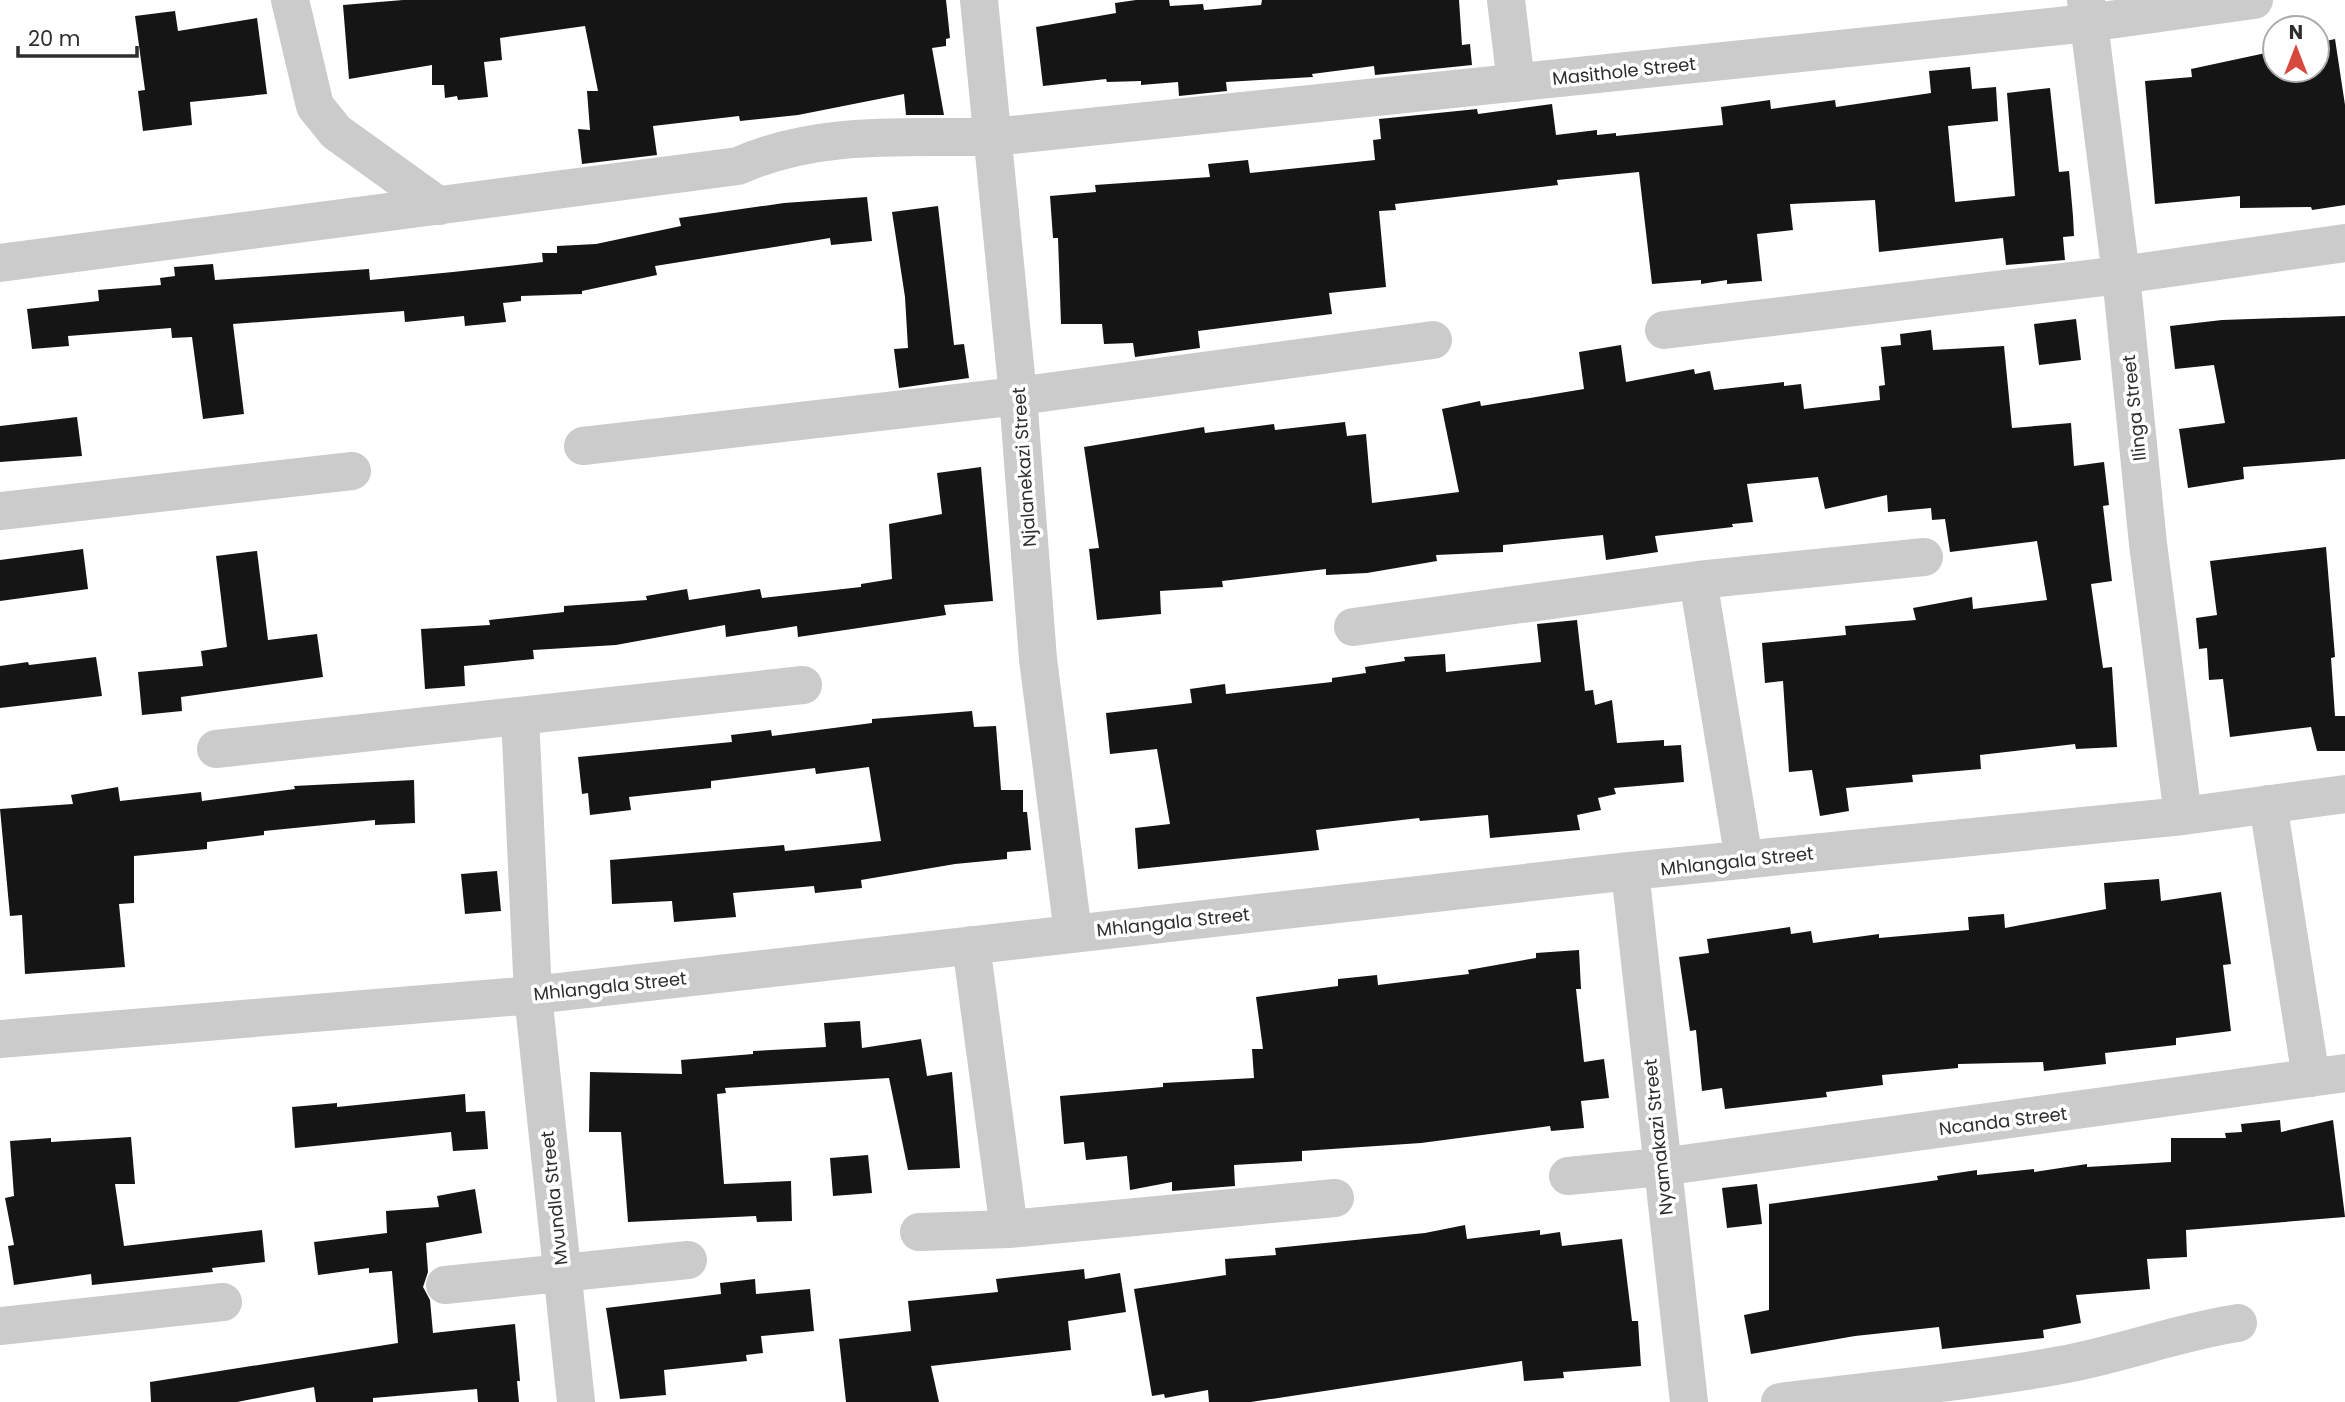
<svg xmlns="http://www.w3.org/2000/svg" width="2345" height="1402" font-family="Poppins,sans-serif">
  <rect width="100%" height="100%" fill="#fff"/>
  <path fill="#151515" d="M403,0h543l4,38 -4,1v7l-14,2 12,67h-38l-2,-21 -106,21 -58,6 -1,-5 -86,10 4,29 -75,9 -4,-35 12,1 -3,-39h11l-13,-65 -85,12 2,22 -18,2 4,35 -30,3 -1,-4 -12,2 -1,-13h-12v-20l-83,14 -6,-74z
    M1136,0h33l1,6 33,-2 1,6 57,-5 1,-5h197l3,45 8,-1 2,21 -97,10 -1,-9 -62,8 1,3 -87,5 1,9 -48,5 -1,-14 -37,3v-4l-34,1 -1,-3 -63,7 -7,-59 80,-14 -1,-10z
    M175,11l3,20 79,-13 10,76 -77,8 2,23 -49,6 -5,-40 7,-1 -10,-74z
    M2335,39l10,66v100l-33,5 -1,-3 -71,1v-12l-85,8 -10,-123 47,-4 -1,-8 84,-18v19h42v-27z
    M1970,67l2,22 24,-2 2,34 -50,5 7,76 60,-6 -8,-103 43,-5 9,84 10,-1 4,45 1,20 -11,1 2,23 -59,5 -3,-27 -124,14 -4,-52 -85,4 3,26 -36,4 5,47 -35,3v-4l-26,4v-4l-49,4 -13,-112 -82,8 1,5 -163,19 1,6 -17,1 7,76 -57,6 3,21 -134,17 2,17 -65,9 -2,-14 -29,1 -2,-20h-41l-3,-86h-5l-3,-42 46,-4 -1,-7 115,-8 -2,-13 40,-4 2,13 125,-13 -2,-20 8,-1 -2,-20 98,-10 1,5 74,-10 4,31 41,-5v5l19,-2v3l107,-11 -2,-18 49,-7 1,9 64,-9 1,7 95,-14 -2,-22z
    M867,197l5,44 -41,4 -1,-7 -175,28 2,9 -75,16v3l-61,2v5l-18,2 3,19 -41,4 -1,-10 -59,6 -1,-11 -171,13 11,90 -41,5 -11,-82 -20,1 -1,-10 -103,8 1,10 -37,3 -5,-40 72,-8 -1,-11 63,-5 -1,-7 15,-2 -1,-9 39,-3 2,16 154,-11 1,11 83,-8 90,-10 -1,-9h15v-7l39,-2 85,-18 -2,-8 105,-15z
    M938,206l16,139 10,-1 5,34 -70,10 -5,-39 14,-1 -3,-51 -13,-85z
    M2345,316v143l-102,8 1,12 -56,9 -9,-59 46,-6 -11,-58 -39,4 -5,-43 52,-6z
    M2076,319l5,41 -42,5 -5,-41z
    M1931,330l2,20 71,-4 8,82 59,-5 3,43 30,-4 5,43 -6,1 9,75 -21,3 12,84 9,-1 5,80 -41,2 -1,-5 -95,11 1,14 -69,6 1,7 -67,6 3,23 -29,5 -8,-46 -23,2 -6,-91 -18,2 -3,-40 84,-8 -1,-9 71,-6 -3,-12 59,-11 1,12 74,-9 -10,-59 -87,11 -5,-33 -13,1 -1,-12 -43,4 -1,-17 -62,14 -7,-32 -71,7 6,38 -21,2 1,3 -78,9 3,16 -52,8 -3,-25 -100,10v7l-67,3 1,6 -70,12 -41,2v-6l-104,12 1,6 -63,4 1,23 -64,6 -8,-71 10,-1 -15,-101 120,-20 1,6 69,-9 1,6 70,-8 2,14 19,-2 6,69 87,-11 -17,-83 38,-8 1,5 103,-17 -5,-37 42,-7 5,37 68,-13 1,5 15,-3 4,19 70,-8v4l17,-2 3,25 76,-9 -1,-14 6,-1 -4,-38 20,-2 -1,-11z
    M77,417l5,39 -82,6v-36z
    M981,467l12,134 -49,4 2,10 -148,22 -1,-11 -71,11 -1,-12 -109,20 -83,5 1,9 -70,7 1,20 -40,3 -4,-60 69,-4 -1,-5 75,-8v-6l83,-6 -1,-4 41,-7 2,11 71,-11 2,9 99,-11v-3l31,-5 -3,-55 53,-10 -5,-41z
    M2326,547l9,110 -4,1 4,58h10v35h-28l-6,-24 -81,10 -7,-58 -14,1 -2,-32 -8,1 -3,-31 21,-3 -7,-54z
    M83,549l5,40 -88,12v-41z
    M257,551l11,89 49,-6 6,43 -142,20 1,14 -40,4 -4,-43 65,-6 -2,-15 26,-4 -11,-91z
    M1577,620l8,71 8,-1 2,15 17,-5 5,43 47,-3v6l17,-1 3,37 -70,6 2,6 -18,4 3,12 -24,5 3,15 -90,8 -2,-23 -68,6 -1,-3 -103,12 3,20 -181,19 -3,-41 35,-4 -13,-75 -47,5 -4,-41 86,-10 -2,-14 35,-5 1,10 106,-12v-4l34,-5 -1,-6 40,-6 -1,-4 41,-3 1,18 95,-10 -4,-38z
    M96,657l6,39 -102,12v-42l28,-4 1,3z
    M972,711l2,16 22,-1 5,64h22v22h4l4,38 -24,2v7l-52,5 -94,16 1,8 -47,5 -1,-7 -81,7 3,24 -62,5 -2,-21 -60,3 -2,-44 174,-15 1,6 96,-10 -12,-74 -53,7 -1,-6 -104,13v7l-82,9 2,13 -41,5 -2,-22 -6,1 -4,-37 154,-15 -1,-7 40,-5 1,6 100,-13v-4z
    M414,780l1,43 -40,2v-5l-111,11v4l-57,7v7l-73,7v47l-15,1 6,63 -100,7 -3,-59 -12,1 -10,-107 73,-5 -2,-9 47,-8 2,14 81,-9 1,9 93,-12 -1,-3z
    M497,871l4,40 -36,3 -4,-40z
    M2159,879l2,22 60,-9 10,72 -8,1 8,66 -55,7v7l-71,8 1,11 -62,7 -1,-9 -85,2v4l-76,7 1,10 -57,7 1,5 -102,12 -3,-21 -20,3 -6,-61 -6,1 -11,-74 30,-4 -2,-14 83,-12 1,7 20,-3 2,12 66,-9v4l90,-8 -1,-13 36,-3 1,14 101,-19 -2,-26z
    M1579,950l2,39h-5l8,73 20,-3 5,39 -28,3 3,27 -33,3 -1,-5 -129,17 -119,8v10l-68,4 1,21 -63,5v-9l-42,8 -3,-34 -41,4 -2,-18 -20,2 -4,-48 103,-9v-4l91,-5 -2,-29h11l-7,-52 82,-11v-7l39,-4 1,10 91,-11 -1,-4 68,-12v-5z
    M860,1021l2,27 59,-9 6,37 25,-4 8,96 -52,2 -19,-92 -164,10 1,5 -9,1 7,90 67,-3 1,40 -35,1 -1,-6 -128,6 -7,-90h-32l1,-60 92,2 -1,-14 72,-6v-3l73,-4 -2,-24z
    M465,1094l1,18 19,-1 3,38 -35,2 -2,-19 -156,16 -3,-41 45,-4v4z
    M2280,1120l1,12 52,-12 12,97 -159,13 1,27 -40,2 3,30 -74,6 5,28 -38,7 1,8 -102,11 -3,-22 -84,9 -104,18 -7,-39 25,-5v-106l169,-24 -1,-4 40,-6v5l57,-6v3l53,-8v3l84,-5v-24h55l-1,-5 17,-1 -1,-8z
    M131,1137l4,47h-20l9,62 138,-16 3,32 -53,6 1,4 -121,13 -1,-11 -77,11 -6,-39 6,-1 -9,-47 9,-2 -4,-55 41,-3v4z
    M868,1155l4,38 -39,3 -3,-38z
    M1757,1184l5,40 -35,4 -5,-40z
    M475,1189l7,44 -56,10 2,29 -5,15 7,13 3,33 82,-9 5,57h-3l2,21h-41l-1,-13 -104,9v4h-57l-2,-15 -77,15h-86l-1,-20 248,-39 -6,-72 -23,2v-5l-51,7 -4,-33 73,-9 -1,-22 53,-4 -2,-11z
    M1465,1225l2,14 73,-9v5l20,-3 2,14 60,-7 10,82h6l3,45 -78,6 1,6 -40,3 -2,-20 -271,41h-42l-1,-12 -43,8 -1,-4 -12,2 -18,-107 92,-14 -1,-16 51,-4 -1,-7 150,-15z
    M1084,1269l1,10 35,-6 6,39 -58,9 3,29 -140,16 8,36h-93l-7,-63 72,-8 -3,-30 90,-9 -2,-13z
    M755,1279l1,15 54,-5 4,42 -53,5 2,17 -17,2 1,6 -83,9 2,25 -46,4 -14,-91 115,-14 -1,-11z"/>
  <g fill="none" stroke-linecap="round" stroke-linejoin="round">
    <path stroke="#cbcbcb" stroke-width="38" d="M290,0l25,106 21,26 103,74
      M979,0l39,396 20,263 35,274
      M1506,0l10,83
      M2086,0l35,275 27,269 35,272
      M0,263l738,-97c81,-36 168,-28 255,-29l1095,-114 166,-23
      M1664,330l457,-55 224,-32
      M583,446l435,-50 415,-56
      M0,511l352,-40
      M1698,580l46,280
      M1353,627l345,-47 226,-23
      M520,716l13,279 43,407
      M216,749l587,-64
      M2268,804l43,274
      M1630,871l59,531
      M971,945l38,284
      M0,1039l533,-44 1097,-124 553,-55 162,-22
      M1568,1176l93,-9 684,-94
      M919,1232l90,-3 326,-31
      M445,1285l243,-25
      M0,1326l223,-24
      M1780,1402c93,-12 189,-20 281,-37 61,-11 117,-33 177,-42"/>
  </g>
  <g text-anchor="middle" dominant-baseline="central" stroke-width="7" stroke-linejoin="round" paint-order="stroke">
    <g font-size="18" fill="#2e2e2e" stroke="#fff">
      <text transform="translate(1624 71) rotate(-6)">Masithole Street</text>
      <text transform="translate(2134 408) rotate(-96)">Ilinga Street</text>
      <text transform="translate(1024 467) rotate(-94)">Njalanekazi Street</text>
      <text transform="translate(1737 861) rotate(-6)">Mhlangala Street</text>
      <text transform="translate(1173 922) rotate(-6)">Mhlangala Street</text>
      <text transform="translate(610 986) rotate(-6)">Mhlangala Street</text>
      <text transform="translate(2003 1121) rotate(-7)">Ncanda Street</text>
      <text transform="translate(1658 1137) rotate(-96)">Nyamakazi Street</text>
      <text transform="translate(554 1198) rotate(-96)">Mvundla Street</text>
    </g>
  </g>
  <g transform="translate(2296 49)"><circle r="33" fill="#ffffff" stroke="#ababab" stroke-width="2"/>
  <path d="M0-5L12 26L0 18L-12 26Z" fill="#d7493e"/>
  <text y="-10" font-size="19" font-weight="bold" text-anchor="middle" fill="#2e2e2e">N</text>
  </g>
  <path d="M18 46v10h119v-10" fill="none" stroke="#2e2e2e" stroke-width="3.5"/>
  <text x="28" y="46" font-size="21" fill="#2e2e2e" stroke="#ffffff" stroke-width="5" paint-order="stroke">20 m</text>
</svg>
